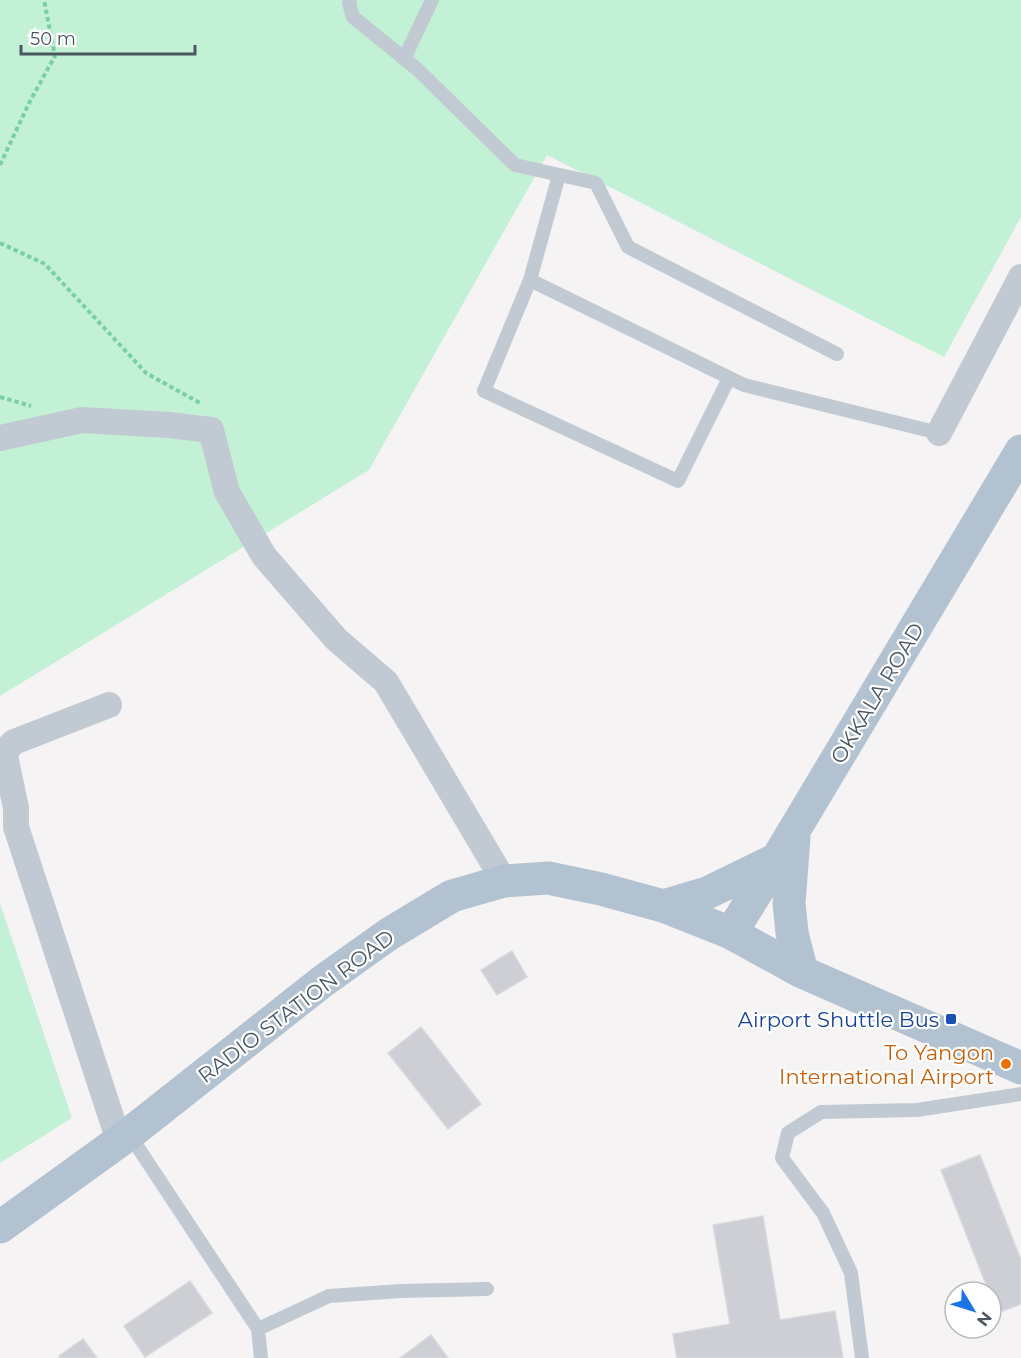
<svg xmlns="http://www.w3.org/2000/svg" width="1021" height="1358" font-family="Montserrat,sans-serif">
  <rect width="100%" height="100%" fill="#f5f3f3"/>
  <path fill="#c3f1d5" d="M0,0h1021v217l-77,140 -397,-202 -178,315 -369,226z
    M0,903l72,215 -72,45z"/>
  <path fill="#cdcfd5" stroke="#d7d9de" stroke-width="1.5" d="M512,951l15,26 -30,18 -16,-25z
    M421,1027l60,77 -33,25 -60,-76z
    M980,1155l41,105v44l-24,9 -6,-15v-6h-2l-48,-122z
    M763,1216l17,104 55,-9 8,47h-166l-4,-24 57,-10 -17,-99z
    M190,1281l22,32 -67,44 -21,-31z
    M431,1335l17,23h-48z
    M83,1339l14,19h-37l-1,-2z"/>
  <g fill="none" stroke-linecap="round" stroke-linejoin="round">
    <path stroke="#7ad0a6" stroke-width="4" stroke-dasharray="4.5 3" stroke-linecap="butt" d="M0,165l30,-64 25,-45 -11,-56
      M0,243l45,21 101,109 54,30
      M0,397l31,9"/>
    <path stroke="#c1cad2" stroke-width="14" d="M350,0l-1,3 4,14 64,52 98,96 81,18 32,64 209,107
      M404,59l28,-59
      M559,175l-29,105 -46,111 194,90 51,-103
      M530,280l214,105 195,48
      M129,1134l129,195 3,29
      M258,1329l71,-33 72,-5 86,-2
      M862,1358l-11,-85 -28,-60 -41,-55 6,-25 33,-21 96,-2 104,-16"/>
    <path stroke="#c1cad2" stroke-width="26" d="M939,433l82,-156
      M0,438l82,-18 87,5 42,5 16,62 37,64 72,83 50,43 118,199
      M109,705l-95,37 -6,6 -3,8 11,52v19l103,314"/>
    <path stroke="#b3c2d1" stroke-width="33" d="M794,837l-5,66 3,30 10,39
      M663,906l44,-13 70,-34
      M731,933l46,-74 244,-408
      M0,1227l129,-93 194,-153 66,-47 63,-38 52,-15 44,-3 53,11 62,17 68,27 71,39 219,96"/>
  </g>
  <rect fill="#1a4fb4" stroke="#fff" stroke-width="2" x="945" y="1013" width="12" height="12" rx="3"/>
  <circle fill="#e8710a" stroke="#fff" stroke-width="2" cx="1006" cy="1064" r="6"/>
  <g text-anchor="middle" dominant-baseline="central" stroke-width="4.5" stroke-linejoin="round" paint-order="stroke">
    <g font-size="21" fill="#4a5661" stroke="#fff">
      <text transform="translate(877 693) rotate(-59)">OKKALA ROAD</text>
      <text transform="translate(296 1006) rotate(-37)">RADIO STATION ROAD</text>
    </g>
    <g font-size="21" fill="#164399" stroke="#fff" text-anchor="end">
      <text x="939" y="1019">Airport Shuttle Bus</text>
    </g>
    <g font-size="21" fill="#c56008" stroke="#fff" text-anchor="end">
      <text x="994" y="1052">To Yangon<tspan x="994" dy="24">International Airport</tspan></text>
    </g>
  </g>
  <g transform="translate(973 1310) rotate(128)"><circle r="28" fill="#ffffff" stroke="#b7bbc0" stroke-width="1.5"/>
  <path d="M0-4.5L10 22L0 15L-10 22Z" fill="#1a73e8"/>
  <text y="-9" font-size="16" font-weight="bold" text-anchor="middle" fill="#4a5661">N</text>
  </g>
  <path d="M21 45v9h174v-9" fill="none" stroke="#4a5661" stroke-width="3"/>
  <text x="30" y="45" font-size="18" fill="#4a5661" stroke="#ffffff" stroke-width="4.5" paint-order="stroke">50 m</text>
</svg>
